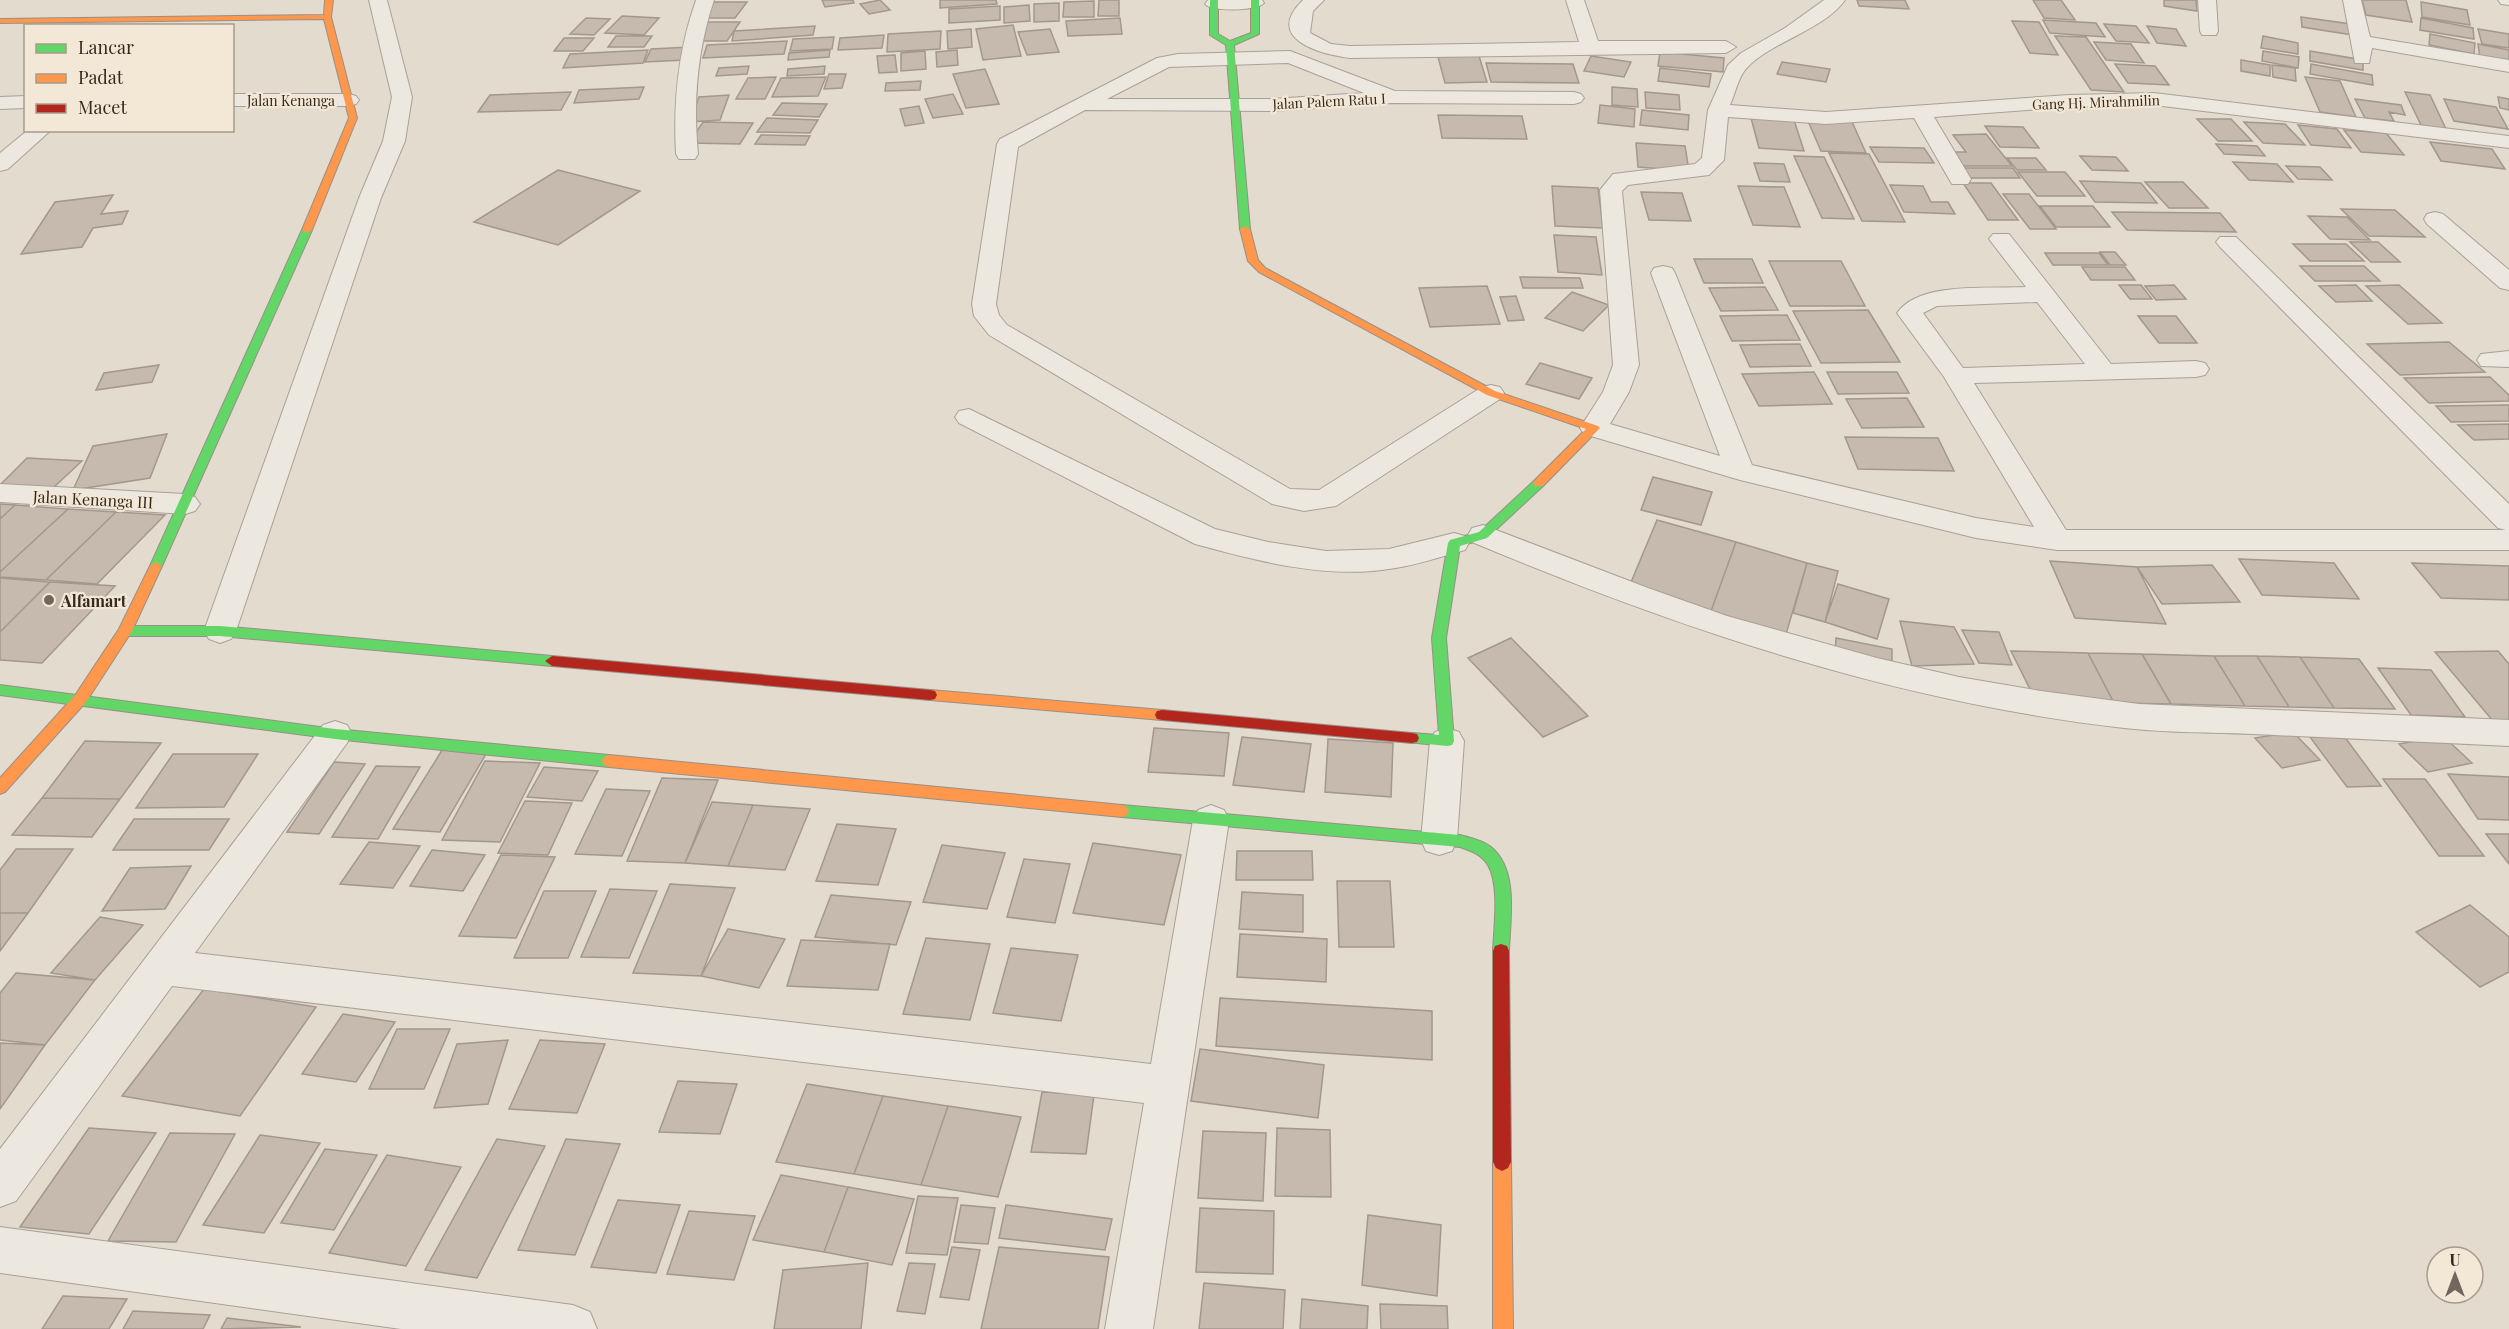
<svg xmlns="http://www.w3.org/2000/svg" width="2509" height="1329" font-family="'Playfair Display',serif">
  <rect width="100%" height="100%" fill="#e3dbce"/>
  <path fill="#c6baaf" stroke="#a3978e" stroke-width="1.5" d="M822,0h31l1,3 -29,4z
    M880,0l10,10 -21,4 -9,-10z
    M940,0h56l1,4 -57,4z
    M1099,0h20v16h-21z
    M1857,0h48l4,9 -50,-3z
    M2033,0h28l14,20 -31,-2z
    M2164,0h32l1,11 -33,-5z
    M2362,0h44l6,22 -46,-7z
    M1094,1v16h-31l1,-15z
    M714,2h33l-12,16h-34z
    M2421,2l46,8 3,15 -48,-8z
    M1059,3v18l-25,1v-18z
    M1029,5l1,16 -26,2v-16z
    M1000,6v14l-51,3v-14z
    M622,16l37,2 -15,17 -39,-2z
    M2301,17l50,7 2,11 -51,-8z
    M586,18l24,1 -16,16 -24,-1z
    M1120,18l2,16 -54,2 -2,-15z
    M2421,18l52,10 1,11 -54,-9z
    M2043,20l53,3 9,14 -55,-4z
    M2012,21l27,1 19,33 -28,-2z
    M708,22h32l-13,19h-33z
    M2104,24l32,2 13,17 -33,-2z
    M1013,25l8,31 -38,4 -7,-31z
    M815,26l-2,9 -81,6 2,-10z
    M2147,26l29,3 10,17 -29,-3z
    M971,29l1,18 -24,2 -1,-18z
    M1050,29l9,23 -32,3 -9,-23z
    M2478,29l31,5v14l-27,-4z
    M941,31l-1,18 -53,3 1,-18z
    M2430,34l45,9 -1,11 -45,-9z
    M884,35l-2,13 -44,2 2,-12z
    M616,36h36l-8,11h-36z
    M2055,36l31,1 38,55 -33,-2z
    M2263,36l35,7v11l-37,-6z
    M834,37l-2,12 -42,2 3,-12z
    M564,38h30l-11,13h-29z
    M787,41l-3,13 -81,4 4,-13z
    M2094,42l37,2 13,19 -38,-3z
    M2478,44l31,6v13l-29,-5z
    M690,47l-5,13 -40,2 6,-13z
    M648,50l-5,13 -80,5 7,-14z
    M830,50l-1,7 -41,3 1,-7z
    M957,50l1,15 -21,2 -1,-15z
    M925,51l1,18 -25,2v-18z
    M2263,51l36,6 -1,11 -36,-7z
    M2310,51l53,9v10l-53,-9z
    M1660,52l64,6 -1,14 -65,-6z
    M895,55l2,17 -18,1 -2,-17z
    M1479,56l8,26 -42,1 -7,-26z
    M1591,56l40,6 -7,15 -40,-6z
    M2241,60l29,5v11l-29,-5z
    M1782,62l48,7 -4,13 -49,-8z
    M1486,63l87,1 6,19 -88,-1z
    M2115,64l40,2 14,19 -41,-2z
    M2311,64l61,11 1,10 -63,-11z
    M2272,65l23,3 1,13 -23,-4z
    M749,66l-2,8 -31,2 3,-8z
    M825,66l-1,8 -37,2 1,-7z
    M1660,68l51,6 -2,13 -51,-6z
    M985,69l14,35 -33,4 -13,-34z
    M829,74h17l-4,14 -18,1z
    M776,77l-11,22h-29l12,-21z
    M826,77l-8,19 -46,1 9,-19z
    M2305,77l35,4 16,36 -36,-5z
    M921,81l-1,9 -35,1 1,-8z
    M644,87l-5,12 -65,4 5,-13z
    M1612,87l25,2 1,18 -26,-2z
    M571,92l-10,18 -83,2 12,-17z
    M1645,92l34,3 1,15 -34,-2z
    M2405,92l25,3 16,34 -25,-4z
    M953,94l10,20 -30,4 -8,-19z
    M729,95l-9,25 -30,2 9,-25z
    M2498,97l11,2v11l-9,-2z
    M2355,99l46,6 4,10 -16,-3 5,9 -29,-3z
    M2444,99l52,8 12,22 -54,-8z
    M782,103l45,1 -8,13 -46,-2z
    M1600,105l35,4 -1,18 -36,-4z
    M919,106l5,17 -19,3 -5,-17z
    M1642,110l47,5 -1,15 -48,-5z
    M1438,115l84,1 5,23 -85,-1z
    M767,118l51,2 -8,13 -53,-1z
    M1751,118l43,2 10,31 -45,-3z
    M2197,119h34l21,22h-34z
    M1808,121l44,1 14,31 -45,-2z
    M703,122l50,1 -13,21 -51,-1z
    M2244,122l41,2 20,21 -42,-2z
    M2298,125l39,4 14,19 -40,-3z
    M1985,126l38,1 16,21 -39,-1z
    M2344,130l42,3 18,22 -43,-3z
    M1986,134l26,32h-52l-11,-14h17l-13,-17z
    M761,135l49,1 -5,9 -50,-1z
    M2430,142l62,7 13,20 -64,-8z
    M1636,143l49,3 4,25 -51,-4z
    M2216,144l41,2 8,10 -41,-2z
    M1870,147l54,1 10,15 -55,-1z
    M1829,153l40,1 36,68 -43,-1z
    M1794,156l30,1 30,62 -32,-1z
    M2080,156l36,1 12,14 -36,-1z
    M2007,158h29l10,12h-29z
    M2233,162l44,2 16,18 -44,-2z
    M1754,163l30,1 6,18 -30,-1z
    M2286,166l34,1 12,13 -34,-1z
    M1958,168h55l7,10h-55z
    M558,170l82,21 -82,54 -84,-23z
    M2018,172h47l20,24h-48z
    M2080,181l61,2 16,20 -62,-1z
    M2145,182h38l25,26h-39z
    M1963,183h28l27,37h-30z
    M1890,185l33,1 8,16h17l7,12 -51,-2z
    M1552,186l46,2 5,40 -48,-2z
    M1738,186l46,1 16,40 -47,-2z
    M1641,192l41,1 9,28 -42,-1z
    M2003,194h26l27,35h-26z
    M113,195l-12,19 27,-3 -6,13 -29,4 -11,19 -61,7 34,-52z
    M2040,206h53l17,21h-54z
    M2341,209l54,1 30,27 -56,-1z
    M2112,212l108,1 16,19 -109,-2z
    M2308,216l39,1 23,23 -40,-1z
    M1554,235l42,2 6,38 -44,-3z
    M2350,242h28l22,20h-29z
    M2293,244h53l18,17h-54z
    M2100,252h15l11,13h-16z
    M2045,253h54l9,12h-55z
    M1694,259h58l11,24h-59z
    M1769,261h72l24,45h-75z
    M2300,266h64l16,15h-65z
    M2082,267h43l10,13h-44z
    M1520,277l60,1 3,10h-60z
    M2119,285h22l11,14h-22z
    M2174,285l12,14 -30,1 -11,-14z
    M2356,285l16,16 -36,1 -17,-16z
    M2399,285l43,38 -34,1 -42,-38z
    M1487,286l13,38 -70,3 -11,-39z
    M1765,287l13,23 -57,1 -12,-23z
    M1572,292l37,13 -26,26 -38,-13z
    M1516,296l8,24 -16,1 -8,-24z
    M1868,310l32,52 -79,1 -28,-52z
    M1787,315l13,25 -68,1 -12,-25z
    M2138,316h38l21,27h-38z
    M2449,342l36,30 -85,3 -33,-31z
    M1800,344l11,22 -61,1 -10,-22z
    M1540,363l52,15 -13,21 -53,-15z
    M159,365l-7,17 -56,8 8,-17z
    M1814,372l18,32 -73,2 -17,-32z
    M1827,372h70l12,21 -71,1z
    M2490,377l19,18v6l-80,2 -25,-25z
    M1907,398l17,29 -62,1 -16,-29z
    M2509,405v16l-58,1 -15,-16z
    M2509,424v15l-35,1 -16,-15z
    M167,434l-17,44 -77,12 20,-44z
    M1845,437l93,1 16,33 -96,-2z
    M27,458l55,3 -29,27 -53,-3z
    M1653,477l59,15 -11,33 -60,-15z
    M0,504l15,1 -15,14z
    M15,505l53,4 -68,63v-53z
    M68,509l48,3 -70,68 -46,-3v-5z
    M116,512l49,3 -68,69 -51,-4z
    M1657,520l79,22 -25,69 -82,-24z
    M1736,542l71,21 -21,71 -75,-23z
    M2239,559l95,4 25,36 -97,-4z
    M2050,561l87,6 29,57 -91,-6z
    M1807,563l31,8 -13,51 -32,-9z
    M2412,563l97,3v34l-68,-2z
    M2212,565l28,37 -78,2 -25,-37z
    M0,578l50,4 -50,50z
    M50,582l65,4 -73,77 -42,-3v-28z
    M1838,584l51,15 -12,40 -52,-17z
    M1900,621l54,6 20,37 -62,2z
    M1962,630l37,2 13,33 -33,-2z
    M1511,638l77,78 -45,21 -75,-79z
    M1836,638l56,11v17l-57,-12z
    M2011,651l77,2 26,50 -78,-2z
    M2498,651l11,13v56l-16,1 -58,-69z
    M2088,653l54,1 29,50 -57,-1z
    M2142,654l72,2 31,50 -74,-2z
    M2214,656h43l32,51 -44,-1z
    M2257,656l43,1 34,51 -45,-1z
    M2300,657l59,2 36,50 -61,-1z
    M2378,668l53,2 34,47 -54,-2z
    M1154,728l75,5 -5,43 -76,-4z
    M2293,732l27,28 -38,8 -27,-30z
    M2344,736l37,50 -34,1 -37,-50z
    M2443,736l29,27 -44,9 -29,-28z
    M1242,737l69,7 -7,48 -71,-7z
    M1328,739l65,4 -2,54 -66,-5z
    M85,741l76,2 -41,56 -78,-1z
    M444,747l45,2 -49,83 -47,-3z
    M173,754h85l-34,53 -88,1z
    M485,761l55,2 -40,79 -58,-2z
    M334,762l31,2 -46,70 -32,-2z
    M376,766l44,1 -42,72 -46,-2z
    M544,767l54,4 -16,30 -55,-4z
    M2448,774l61,3v43l-31,-1z
    M662,778l56,2 -33,83 -58,-2z
    M2383,779h42l59,77h-45z
    M606,789l44,2 -28,65 -47,-2z
    M42,798l78,1 -28,38 -80,-2z
    M525,801l47,2 -24,52 -50,-2z
    M712,802l41,3 -25,61 -43,-3z
    M753,805l57,4 -25,61 -57,-4z
    M134,819h95l-20,31h-96z
    M837,824l59,5 -18,56 -62,-4z
    M2486,834h23v30z
    M369,842l51,4 -27,42 -53,-4z
    M1093,843l88,12 -17,70 -91,-12z
    M942,845l63,8 -18,56 -64,-7z
    M16,849h57l-45,64h-28v-43z
    M432,850l53,5 -22,36 -53,-5z
    M1237,851h75l1,29h-77z
    M501,855l54,2 -39,81 -57,-2z
    M1024,859l46,5 -15,59 -48,-6z
    M191,866l-26,43 -63,2 28,-43z
    M1337,881h53l4,66h-55z
    M670,884l65,4 -34,88 -68,-3z
    M610,889l47,2 -28,67 -48,-1z
    M544,891h52l-28,67h-54z
    M1242,892l61,3v37l-64,-3z
    M831,895l80,7 -15,43 -81,-8z
    M2470,905l39,32v35l-29,15 -64,-55z
    M0,913h28l-28,38z
    M100,917l43,8 -48,55 -44,-7z
    M728,929l57,10 -26,49 -58,-12z
    M1240,934l87,5 -1,43 -89,-5z
    M926,938l64,6 -20,76 -67,-6z
    M801,940l89,4 -12,46 -91,-4z
    M1011,948l67,7 -17,66 -68,-8z
    M16,973l79,7 -50,65 -45,-5v-47z
    M204,989l112,18 -76,109 -118,-20z
    M1220,998l212,13v49l-216,-14z
    M343,1014l52,8 -39,60 -54,-8z
    M397,1029h53l-26,60h-55z
    M508,1040l-20,64 -54,4 23,-64z
    M540,1040l65,4 -28,69 -68,-4z
    M0,1043l45,2 -45,64z
    M1200,1049l124,16 -6,53 -127,-17z
    M678,1081l59,3 -17,50 -61,-2z
    M807,1084l76,12 -29,78 -78,-12z
    M1042,1092l52,3 -8,59 -55,-2z
    M883,1096l65,10 -27,79 -67,-11z
    M948,1106l73,11 -23,80 -77,-12z
    M89,1128l67,5 -67,101 -69,-7z
    M1277,1128l53,2 1,67 -56,-1z
    M1203,1131l63,2 -3,68 -65,-3z
    M170,1133l65,1 -59,108 -68,-1z
    M260,1135l60,8 -56,90 -61,-8z
    M497,1139l48,7 -68,132 -52,-8z
    M566,1139l54,5 -45,111 -57,-5z
    M325,1149l52,6 -43,75 -53,-7z
    M387,1155l74,12 -55,99 -77,-13z
    M781,1175l67,12 -24,65 -71,-12z
    M848,1187l66,12 -22,66 -68,-13z
    M918,1196l40,2 -11,57 -41,-2z
    M618,1200l62,5 -24,68 -65,-6z
    M961,1205l34,3 -7,36 -34,-2z
    M1006,1205l106,14 -7,31 -106,-12z
    M1200,1208l74,3 -1,63 -77,-2z
    M689,1211l66,5 -21,64 -67,-6z
    M1368,1215l73,10 -4,71 -75,-11z
    M952,1247l28,3 -11,50 -29,-3z
    M999,1247l110,10 -11,72h-117z
    M868,1263l-7,66h-87l9,-59z
    M909,1263l26,1 -10,50 -28,-3z
    M1204,1283l81,7 -2,39h-84z
    M63,1296l64,3 -18,30h-67z
    M1302,1299l66,7 -1,23h-67z
    M1380,1304l67,2 1,23h-67z
    M133,1311l77,4 -7,14h-80z
    M227,1318l74,9 -80,2z"/>
  <g fill="none" stroke-linecap="round" stroke-linejoin="round">
    <defs>
      <path id="street" d="M369,0h18l25,97 -7,44 -24,57 -145,433 -5,8 -11,4 -11,-4 -5,-8 155,-433 24,-57 9,-44z
        M696,0h18c-17,51 -21,101 -16,154l-3,5h-16l-3,-5c-3,-53 2,-103 20,-154z
        M1208,0h54l2,3c-6,8 -53,9 -59,1z
        M1303,0h21l-11,11 -3,22 21,11 19,2 229,-4 -13,-42h18l14,41h128l10,6 -10,6 -376,5c-30,-4 -87,-19 -47,-58z
        M1824,0h21c-22,31 -78,43 -100,70 -7,9 -10,24 -15,35l96,7 243,-17 85,-2 355,43v12l-355,-43 -85,2 -135,10 37,62 -3,5h-16l-3,-5 -35,-61 -88,6 -98,-7 -4,43 -15,15 -81,10 -6,6 17,174 -10,27 -19,32 110,32 -69,-183 3,-5 9,-2 9,2 3,5 77,192 224,53 58,9 -90,-150 -47,-64c22,-32 93,-24 129,-26l-37,-48 4,-5h16l102,130 85,-3 9,2 4,6 -4,6 -9,2 -222,6 92,147h440l-8,-2 -278,-281 -4,-5 4,-5h16l273,267v46h-452l-81,-12 -236,-58 -156,-46 -4,-6 23,-36 10,-27 -13,-175 13,-16 82,-10 7,-6 6,-48 20,-45 13,-12 44,-25zM2037,302l48,62 -122,4 -40,-55 14,-7z
        M2198,0h18l2,31 -2,4h-14l-2,-4z
        M2343,0h18l9,37 139,23v12l-137,-24 -3,15h-14z
        M2498,0h11v5l-8,-1z
        M1290,51l105,40 179,1 7,2 3,4 -3,4 -7,2 -182,-1 -120,8 -187,-1 -67,37 -22,157 3,11 8,10 283,164 29,1 163,-103 9,-2 9,2 4,6 -4,6 -164,107 -32,5 -32,-7 -283,-169 -15,-19 -2,-12 25,-160 3,-5 157,-81 21,-4zM1288,63l76,30 -92,6h-165l62,-32z
        M232,94h117l7,2 3,4 -3,4 -7,2h-117z
        M26,96v12l-26,1v-12z
        M28,130h23l-43,39 -8,2v-18z
        M2435,212l8,2 66,56v20l-9,-2 -73,-64 -3,-5 3,-5z
        M2509,351v16l-28,-1 -4,-6 4,-6z
        M969,409l246,120 53,13 58,9 63,-2 65,-16 11,3 4,7 -4,7c-25,7 -51,16 -76,19 -64,10 -132,-8 -194,-25l-236,-121 -4,-6 4,-6z
        M0,484l185,10 10,3 5,7 -5,7 -10,3 -185,-12z
        M1483,525l165,63 79,28 150,42 82,19 82,14 98,13 370,16v26c-86,-4 -171,-8 -257,-12 -43,-2 -85,-1 -128,-6 -227,-26 -442,-98 -652,-186l-4,-7 4,-7z
        M335,721l12,4 5,9 -5,9 -152,210 956,111 42,-244 5,-10 13,-5 13,5 5,10 -76,509h-48l39,-226 -972,-117 -156,215 -16,6v-58l323,-424z
        M1447,728l12,4 5,9 -7,99 -5,11 -13,4 -13,-4 -5,-11 9,-99 5,-9z
        M0,1227l573,78 17,7 7,17h-196l-401,-56z"/>
      <path id="fast" d="M1210,0h8v34l12,7 21,-8v-33h8v34l-25,11 16,184 -5,3 -5,-3 -14,-184 -16,-10z
        M307,227l5,3 -150,336 -2,3h-8l-2,-3 152,-336z
        M1539,479l6,4 -2,3 -56,52 -27,8 -14,92 8,103 -2,4 -5,1 -40,-4 -2,-4 2,-4 5,-1 27,2 -7,-97 16,-95 2,-3 29,-8 56,-52z
        M125,626h95l332,30 7,5 -7,5 -332,-30h-95l-7,-5z
        M0,685l335,44 274,26 5,2 2,4 -2,4 -5,2 -274,-28 -335,-44z
        M1122,805l338,30c10,3 22,5 31,12 28,23 19,72 18,104l-2,5 -6,2 -6,-2 -2,-5c1,-24 7,-65 -5,-86 -7,-11 -17,-14 -28,-18l-338,-30 -5,-2 -2,-4 2,-4z"/>
      <path id="slow" d="M325,0h8l-2,17 26,101 -45,112 -5,3 -5,-3 47,-112 -25,-99 -324,4v-4l324,-4z
        M1245,226l5,3 8,31 7,8 230,123 103,35 2,2 -57,58h-8l-2,-3 2,-3 51,-51 -99,-34 -228,-123 -11,-11 -8,-32z
        M156,562l6,4 -30,65 -46,71 -81,90 -5,2v-16l76,-84 43,-65 31,-63z
        M930,690l232,20 5,1 2,4 -2,4 -5,1 -232,-20 -5,-1 -2,-4 2,-4z
        M609,755l513,50 5,2 2,4 -2,4 -5,2 -513,-50 -5,-2 -2,-4 2,-4z
        M1502,1153l6,3 3,6 2,167h-20v-167l3,-6z"/>
      <path id="jam" d="M552,656l378,34 5,1 2,4 -2,4 -5,1 -378,-34 -7,-5z
        M1162,710l250,23 5,1 2,4 -2,4 -5,1 -250,-23 -5,-1 -2,-4 2,-4z
        M1501,944l6,2 2,5 2,211 -3,6 -6,3 -6,-3 -3,-6v-211l2,-5z"/>
    </defs>
    <use href="#street" stroke="#a8a197" stroke-width="2"/>
    <use href="#fast" stroke="#989087" stroke-width="2"/>
    <use href="#slow" stroke="#989087" stroke-width="2"/>
    <use href="#jam" stroke="#989087" stroke-width="2"/>
    <use href="#street" fill="#ece7df" fill-rule="evenodd"/>
    <use href="#fast" fill="#63d668" fill-rule="evenodd"/>
    <use href="#slow" fill="#ff974d" fill-rule="evenodd"/>
    <use href="#jam" fill="#b3261e" fill-rule="evenodd"/>
  </g>
  <circle fill="#73675d" stroke="#f3e8d5" stroke-width="2" cx="49" cy="600" r="6"/>
  <g text-anchor="middle" dominant-baseline="central" stroke-width="4.5" stroke-linejoin="round" paint-order="stroke">
    <g font-size="14" fill="#362920" stroke="#f3e8d5">
      <text x="291" y="100">Jalan Kenanga</text>
      <text transform="translate(1329 101) rotate(-3)">Jalan Palem Ratu I</text>
      <text transform="translate(2096 102) rotate(-2)">Gang Hj. Mirahmilin</text>
    </g>
    <g font-size="16" fill="#362920" stroke="#f3e8d5">
      <text transform="translate(93 499) rotate(3)">Jalan Kenanga III</text>
    </g>
    <g font-size="16" font-weight="bold" fill="#362920" stroke="#f3e8d5" text-anchor="start">
      <text x="61" y="600">Alfamart</text>
    </g>
  </g>
  <rect x="24" y="24" width="210" height="108" fill="#f3e8d5" stroke="#a79c8d" stroke-width="1.5"/>
  <rect x="36" y="44" width="30" height="9" fill="#63d668" stroke="#a79c8d" stroke-width="1.5"/>
  <text x="78" y="54" font-size="18" fill="#362920">Lancar</text>
  <rect x="36" y="74" width="30" height="9" fill="#ff974d" stroke="#a79c8d" stroke-width="1.5"/>
  <text x="78" y="84" font-size="18" fill="#362920">Padat</text>
  <rect x="36" y="104" width="30" height="9" fill="#b3261e" stroke="#a79c8d" stroke-width="1.5"/>
  <text x="78" y="114" font-size="18" fill="#362920">Macet</text>
  <g transform="translate(2455 1275)"><circle r="28" fill="#f3e8d5" stroke="#a79c8d" stroke-width="1.5"/>
  <path d="M0-4.5L10 22L0 15L-10 22Z" fill="#73675d"/>
  <text y="-9" font-size="16" font-weight="bold" text-anchor="middle" fill="#362920">U</text>
  </g>
</svg>
